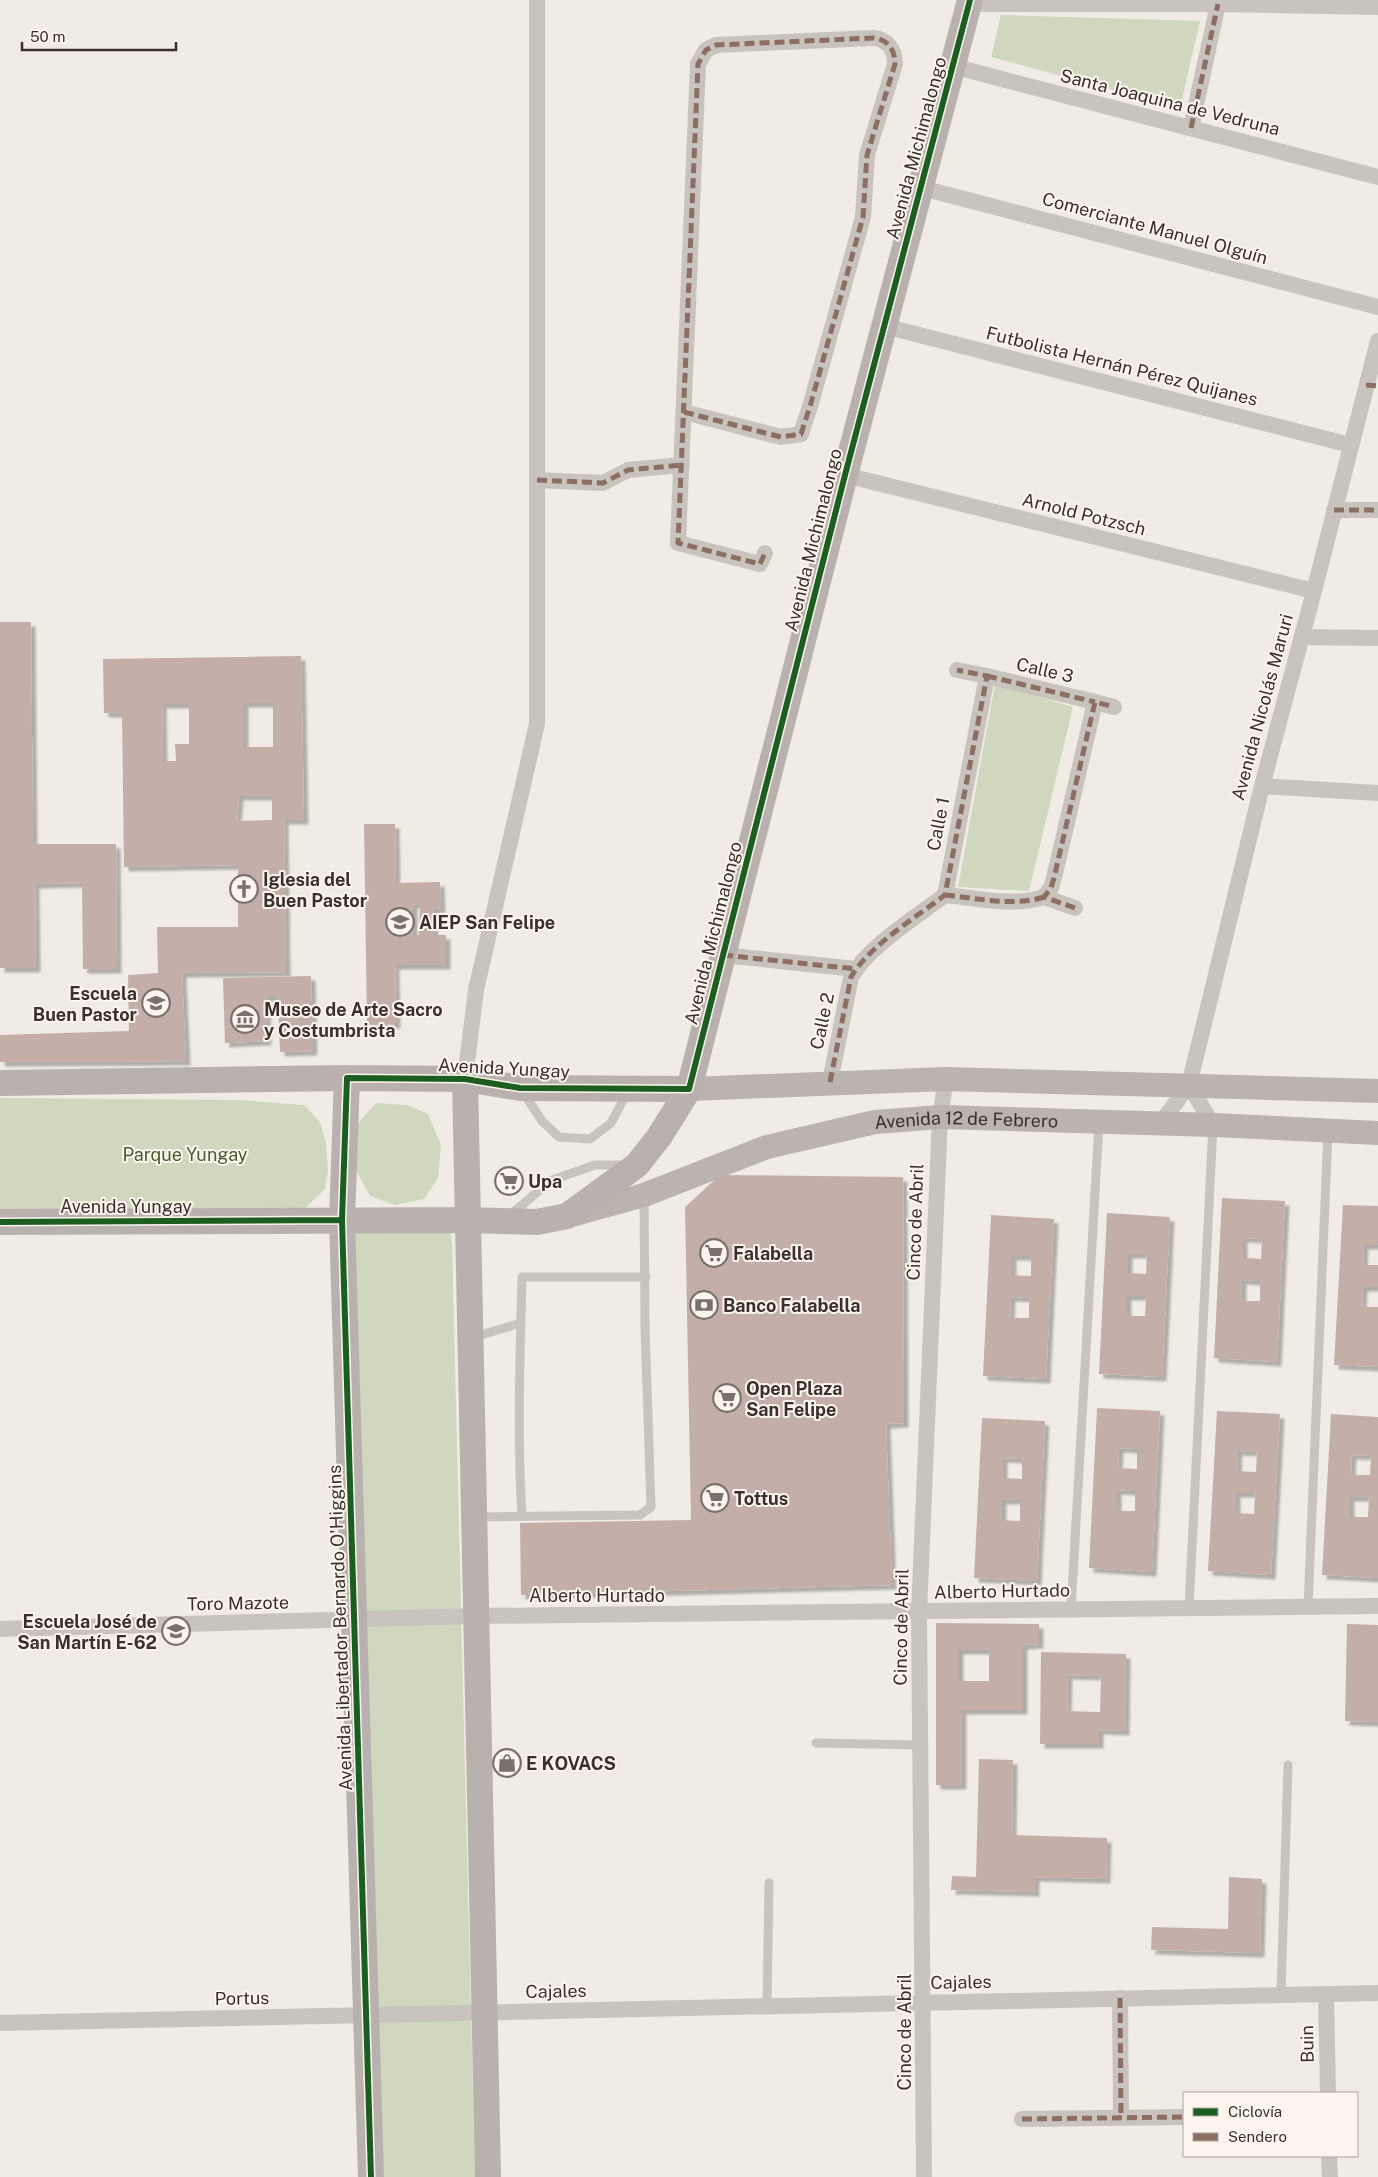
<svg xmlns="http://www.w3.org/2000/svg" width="1378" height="2177" font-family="'Public Sans',sans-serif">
  <defs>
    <filter id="shadow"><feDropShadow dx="4.5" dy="4.5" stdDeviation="1" flood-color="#0004"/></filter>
  </defs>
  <rect width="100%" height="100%" fill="#f0ebe5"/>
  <path fill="#d1d6bf" d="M1001,15l199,6 -20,87 -189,-51z
    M995,684l78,23 -44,184 -71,-4z
    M0,1098l238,2 66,5 16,17 6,21 2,26 -3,20 -21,20h-304z
    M376,1103l31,2 21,9 13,31 -3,33 -14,21 -29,6 -25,-9 -18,-33 1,-34z
    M356,1226l94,2 2,15 23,934h-98l-26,-938z"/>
  <path fill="#c3afa7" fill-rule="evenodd" filter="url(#shadow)" d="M0,622h31l2,222h83l1,125h-34l-1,-86 -47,1 1,84h-36z
    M301,656l3,164h-20l2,152 -104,1 4,88 -186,1v-27l129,-4 -1,-56 30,-2 -1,-46h81v-62l-114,2 -2,-154h-18l-1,-54zM244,703h29v44h-29zM162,704h27v40h-14l1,17h-13zM239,796h33v24l-35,1z
    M364,824h31l1,59 44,-1 1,26 -8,1 1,26h12v30h-51l1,59 -29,1zM413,904l7,1 -1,30h-6z
    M311,976l2,75 -33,1 -2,-55h-12l1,44 -42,2 -2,-65z
    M720,1175l183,2 1,246 -18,1 6,161 -371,10 -1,-72 171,-3 -6,-313z
    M1222,1198l63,3 -8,161 -63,-4zM1243,1238l19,1 -1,20 -18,-1zM1242,1280l18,1v20h-18z
    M1343,1205l35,1v39h-14l-1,20h15v22h-15l-1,20h16v60l-44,-2z
    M1107,1213l63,4 -8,160 -63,-3zM1128,1254h19l-1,20 -18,-1zM1127,1296h19l-1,20h-18z
    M991,1215l63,4 -8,160 -63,-3zM1012,1256h19v20l-19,-1zM1011,1297l18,1v20h-19z
    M1097,1408l63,3 -8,161 -63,-4zM1119,1448l18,1v20l-19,-1zM1117,1490l18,1v20h-18z
    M1217,1411l63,3 -9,161 -63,-4zM1238,1451l19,1 -1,20 -19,-1zM1236,1493h19l-1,21 -18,-1z
    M1331,1414l47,3v161l-56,-3zM1352,1455l19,1 -1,19h-19zM1350,1497h19l-1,20h-18z
    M982,1418l63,3 -8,160 -63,-3zM1003,1458l19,1v20l-19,-1zM1002,1500h18v21l-18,-1z
    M936,1623l103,1v20l-16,1v65h-61v75h-26zM959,1650h30v31h-30z
    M1347,1624l31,1v97l-33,-1z
    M1041,1652l85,2 -1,77 -26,-1v14h-59zM1068,1675l33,1 -1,36 -33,-1z
    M979,1759l34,1 -1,75 95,3 -1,41 -71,-2v15l-84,-2 1,-14 24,1z
    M1229,1877l33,2 -2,74 -109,-3 1,-23 76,2z"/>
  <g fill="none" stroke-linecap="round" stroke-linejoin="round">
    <path stroke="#c9c3be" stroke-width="9" d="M523,1092l19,29 17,16 31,2 21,-16 17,-32
      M510,1215l42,-35 43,-15h30
      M474,1337l47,-14
      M522,1516c-5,-80 -2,-160 0,-239h124
      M476,1517l164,-2 11,-8 -6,-180 -1,-132
      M1308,1606l20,-474
      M1189,1608l24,-483
      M1071,1610l28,-487
      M816,1743l105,2
      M1281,1995l7,-230
      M767,2006l2,-123"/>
    <path stroke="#c9c3be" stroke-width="16" d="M969,4h249l160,3
      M952,66l426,111
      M1191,128l27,-124
      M922,188l456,119
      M884,326l466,119
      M684,412l97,25 20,-3 10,-31 52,-186 4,-62 28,-91c0,-14 -7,-25 -22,-26l-157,7 -10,5 -8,14 -20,479 82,21 5,-11
      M845,475l469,116
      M537,480l66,3 25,-13 54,-5
      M1334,510h44
      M1302,637l76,1
      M987,676l108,26
      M1262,786l116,7
      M945,895c32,3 68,12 99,2
      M1075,908l-31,-11 7,-9 3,-10 41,-176 19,5
      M723,955l133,14
      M465,1079l11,-89 61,-266v-724
      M830,1082l21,-105c18,-31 65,-60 94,-82l42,-219 -30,-6
      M1189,1085l24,40
      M1160,1124l29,-39 73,-299 52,-195 64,-250
      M0,1629l476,-13 902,-10
      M1326,1994l2,99
      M1120,1998l1,119
      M0,2023l1378,-30
      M1022,2119l162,-2
      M1329,2156l1,21
      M924,2177l-5,-565 21,-495 6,-38"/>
    <g stroke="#bab3ae" stroke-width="24">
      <path d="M689,1089l257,-10 432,12"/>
      <path id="s1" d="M572,1215l72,-20 123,-48 108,-25 65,-5 273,8 165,8"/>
    </g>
    <path stroke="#b8b1ad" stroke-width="26" d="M347,1078l-5,142 29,957
      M465,1079l23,1098
      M0,1083l347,-5 118,1 55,9 169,1
      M0,1222l468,-2 69,2 30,-6 70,-51 22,-28 30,-48 156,-614 125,-475"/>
    <path stroke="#8d6e63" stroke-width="5" stroke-dasharray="10 5" stroke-linecap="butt" d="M1191,128l27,-124
      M1366,385l12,1
      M684,412l97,25 20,-3 10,-31 52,-186 4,-62 28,-91c0,-14 -7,-25 -22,-26l-157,7 -10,5 -8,14 -20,479 82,21 5,-11
      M537,480l66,3 25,-13 54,-5
      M1334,510h44
      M987,676l108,26
      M945,895c32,3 68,12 99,2
      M1075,908l-31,-11 7,-9 3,-10 41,-176 19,5
      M723,955l133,14
      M830,1082l21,-105c18,-31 65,-60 94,-82l42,-219 -30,-6
      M1120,1998l1,119
      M1022,2119l162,-2"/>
    <defs>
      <path id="cycleway" d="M0,1222l342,-2
        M371,2177l-29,-957 5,-142 118,1 55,9 169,1 156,-614 125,-475"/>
    </defs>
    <use href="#cycleway" stroke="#fbf5ee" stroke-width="9"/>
    <use href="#cycleway" stroke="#1b5e20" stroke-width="6"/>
  </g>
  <defs>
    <symbol id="church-ring" viewBox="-11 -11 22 22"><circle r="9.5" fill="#fbf5ee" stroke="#7a716c" stroke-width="1.5"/><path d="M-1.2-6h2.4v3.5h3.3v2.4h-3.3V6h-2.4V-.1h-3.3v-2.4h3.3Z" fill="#7a716c"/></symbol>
    <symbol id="university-ring" viewBox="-11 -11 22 22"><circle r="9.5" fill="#fbf5ee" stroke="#7a716c" stroke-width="1.5"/><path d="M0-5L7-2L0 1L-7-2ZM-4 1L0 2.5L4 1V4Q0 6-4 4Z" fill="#7a716c"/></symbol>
    <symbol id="school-ring" viewBox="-11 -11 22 22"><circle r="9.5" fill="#fbf5ee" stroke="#7a716c" stroke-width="1.5"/><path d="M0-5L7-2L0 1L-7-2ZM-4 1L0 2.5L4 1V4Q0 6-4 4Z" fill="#7a716c"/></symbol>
    <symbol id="museum-ring" viewBox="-11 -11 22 22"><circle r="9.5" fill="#fbf5ee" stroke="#7a716c" stroke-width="1.5"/><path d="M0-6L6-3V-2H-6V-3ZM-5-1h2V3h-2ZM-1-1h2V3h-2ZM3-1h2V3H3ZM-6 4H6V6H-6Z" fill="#7a716c"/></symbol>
    <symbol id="supermarket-ring" viewBox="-11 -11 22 22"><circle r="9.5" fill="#fbf5ee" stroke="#7a716c" stroke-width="1.5"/><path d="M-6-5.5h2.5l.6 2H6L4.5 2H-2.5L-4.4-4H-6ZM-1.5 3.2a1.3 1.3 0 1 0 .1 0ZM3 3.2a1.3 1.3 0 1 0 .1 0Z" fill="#7a716c"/></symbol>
    <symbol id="bank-ring" viewBox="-11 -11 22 22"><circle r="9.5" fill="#fbf5ee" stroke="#7a716c" stroke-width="1.5"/><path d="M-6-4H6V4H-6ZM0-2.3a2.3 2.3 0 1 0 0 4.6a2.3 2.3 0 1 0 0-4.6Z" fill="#7a716c"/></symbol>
    <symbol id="shop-ring" viewBox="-11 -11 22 22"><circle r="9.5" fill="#fbf5ee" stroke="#7a716c" stroke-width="1.5"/><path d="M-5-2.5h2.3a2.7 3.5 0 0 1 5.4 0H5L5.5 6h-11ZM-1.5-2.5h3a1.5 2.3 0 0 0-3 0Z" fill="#7a716c"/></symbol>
  </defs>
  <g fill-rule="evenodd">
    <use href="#church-ring" x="228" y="873" width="32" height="32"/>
    <use href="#university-ring" x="384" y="906" width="32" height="32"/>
    <use href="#school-ring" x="140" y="987" width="32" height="32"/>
    <use href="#museum-ring" x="229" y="1003" width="32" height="32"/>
    <use href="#supermarket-ring" x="493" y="1165" width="32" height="32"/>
    <use href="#supermarket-ring" x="698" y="1237" width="32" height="32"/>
    <use href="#bank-ring" x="688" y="1289" width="32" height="32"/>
    <use href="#supermarket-ring" x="711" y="1382" width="32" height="32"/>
    <use href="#supermarket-ring" x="699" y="1482" width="32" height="32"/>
    <use href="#school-ring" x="160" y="1615" width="32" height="32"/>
    <use href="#shop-ring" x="491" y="1747" width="32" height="32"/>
  </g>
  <g text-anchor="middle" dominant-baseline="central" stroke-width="4" stroke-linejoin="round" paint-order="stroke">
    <g font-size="18" fill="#3b302b" stroke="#fbf5ee">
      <text transform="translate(1170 102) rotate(14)">Santa Joaquina de Vedruna</text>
      <text transform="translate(916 148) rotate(-75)">Avenida Michimalongo</text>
      <text transform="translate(1155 228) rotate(15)">Comerciante Manuel Olguín</text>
      <text transform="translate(1122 366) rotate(14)">Futbolista Hernán Pérez Quijanes</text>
      <text transform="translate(1084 514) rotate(14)">Arnold Potzsch</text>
      <text transform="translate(813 540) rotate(-76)">Avenida Michimalongo</text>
      <text transform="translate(1045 670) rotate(13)">Calle 3</text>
      <text transform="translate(1262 707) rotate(-75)">Avenida Nicolás Maruri</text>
      <text transform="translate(938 824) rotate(-79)">Calle 1</text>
      <text transform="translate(713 933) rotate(-76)">Avenida Michimalongo</text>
      <text transform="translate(822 1021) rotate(-78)">Calle 2</text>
      <text transform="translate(504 1068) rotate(3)">Avenida Yungay</text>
      <text stroke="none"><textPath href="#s1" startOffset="409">Avenida 12 de Febrero</textPath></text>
      <text x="126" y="1206">Avenida Yungay</text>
      <text transform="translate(915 1222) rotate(-88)">Cinco de Abril</text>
      <text transform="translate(1002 1591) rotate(-1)">Alberto Hurtado</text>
      <text x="597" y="1595">Alberto Hurtado</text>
      <text transform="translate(238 1603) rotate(-1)">Toro Mazote</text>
      <text transform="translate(901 1627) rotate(-89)">Cinco de Abril</text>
      <text transform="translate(340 1628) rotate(-92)">Avenida Libertador Bernardo O'Higgins</text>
      <text transform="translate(961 1982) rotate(-1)">Cajales</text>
      <text transform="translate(556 1991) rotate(-1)">Cajales</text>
      <text transform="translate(242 1998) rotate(-1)">Portus</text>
      <text transform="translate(904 2032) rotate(-90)">Cinco de Abril</text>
      <text transform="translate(1307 2044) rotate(-91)">Buin</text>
    </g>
    <g font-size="18" font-weight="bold" fill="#3b302b" stroke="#fbf5ee" text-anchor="start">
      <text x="263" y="879">Iglesia del<tspan x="263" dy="21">Buen Pastor</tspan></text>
      <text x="419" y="922">AIEP San Felipe</text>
      <text x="137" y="993" text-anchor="end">Escuela<tspan x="137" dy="21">Buen Pastor</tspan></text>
      <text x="264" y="1009">Museo de Arte Sacro<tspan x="264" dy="21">y Costumbrista</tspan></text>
      <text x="528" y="1181">Upa</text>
      <text x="733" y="1253">Falabella</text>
      <text x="723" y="1305">Banco Falabella</text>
      <text x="746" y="1388">Open Plaza<tspan x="746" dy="21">San Felipe</tspan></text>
      <text x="734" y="1498">Tottus</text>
      <text x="157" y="1621" text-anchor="end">Escuela José de<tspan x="157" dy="21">San Martín E-62</tspan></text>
      <text x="526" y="1763">E KOVACS</text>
    </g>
    <g font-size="18" fill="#4a5a2e" stroke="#fbf5ee">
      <text x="185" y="1154">Parque Yungay</text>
    </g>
  </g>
  <rect x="1183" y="2092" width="175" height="65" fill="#fbf5ee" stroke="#aea6a0"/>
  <rect x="1193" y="2108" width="25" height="8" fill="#1b5e20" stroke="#aea6a0"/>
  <text x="1228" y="2117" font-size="15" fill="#3b302b">Ciclovía</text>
  <rect x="1193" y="2133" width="25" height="8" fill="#8d6e63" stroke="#aea6a0"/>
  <text x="1228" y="2142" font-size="15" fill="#3b302b">Sendero</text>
  <path d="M22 42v8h154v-8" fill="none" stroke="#3b302b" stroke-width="2.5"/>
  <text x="30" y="42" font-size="15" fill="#3b302b" stroke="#fbf5ee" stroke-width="4" paint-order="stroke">50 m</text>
</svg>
